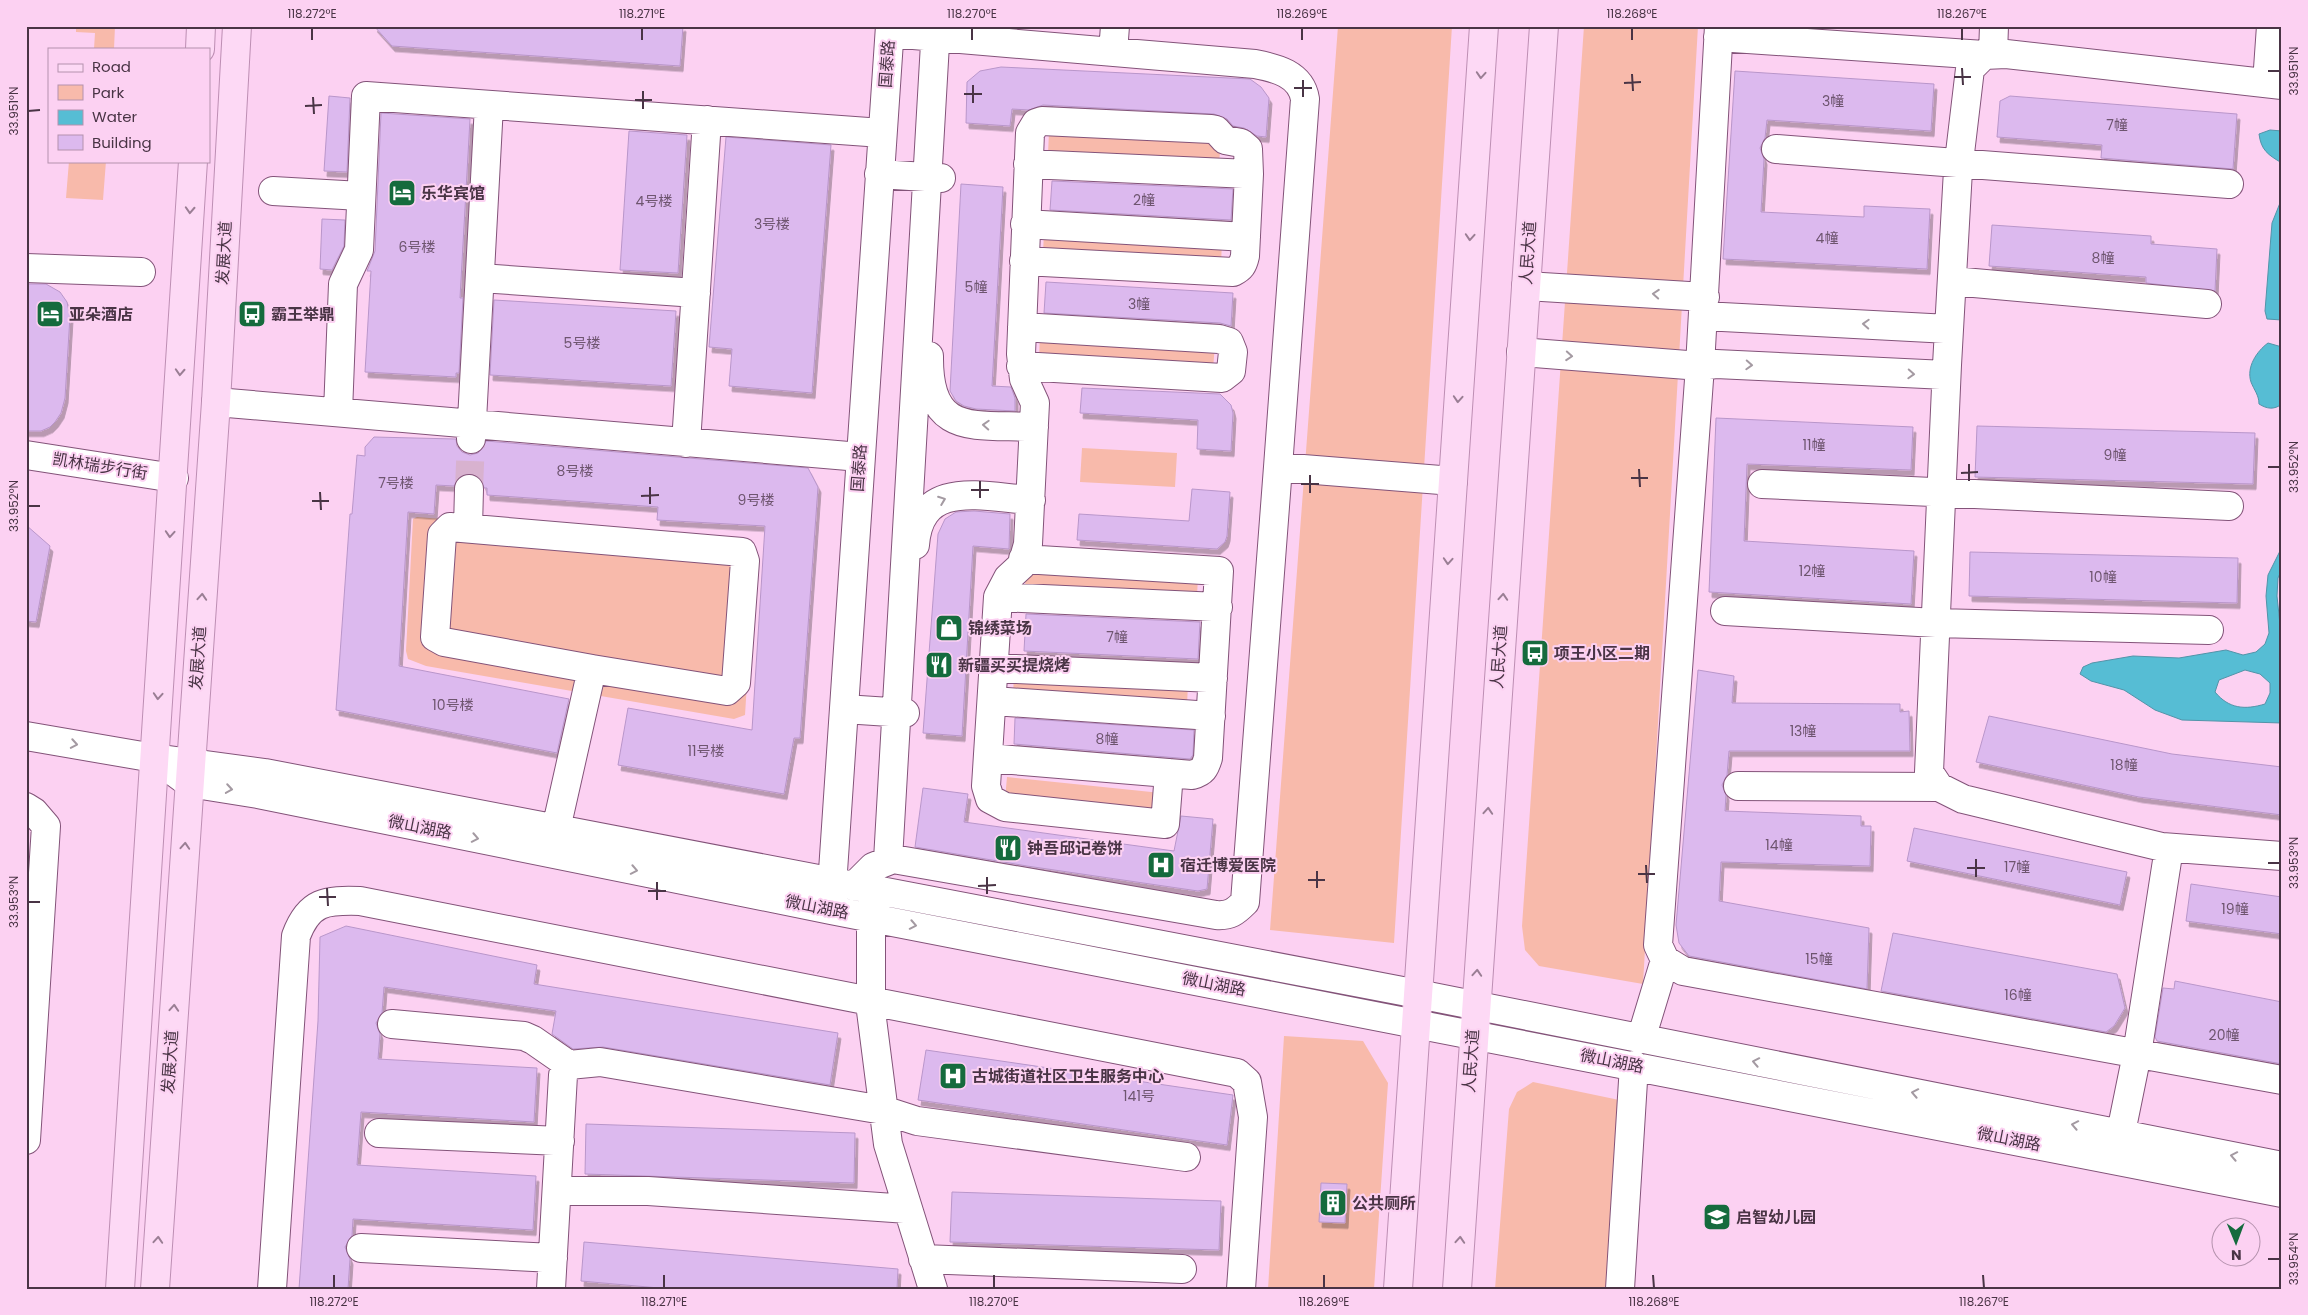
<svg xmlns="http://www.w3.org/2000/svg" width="2308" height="1315" font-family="Poppins,'Noto Sans SC',sans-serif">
  <defs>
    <filter id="shadow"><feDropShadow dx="3" dy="5.5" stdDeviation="0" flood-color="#0004"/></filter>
  </defs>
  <rect width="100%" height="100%" fill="#fcd1f2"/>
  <path fill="#f8baab" d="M76,26h39l-1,23h-20l1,-16 -19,-1z
    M1338,26h114l-58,917 -124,-13z
    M1584,26h114l-55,958 -104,-18 -14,-16 -3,-24z
    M1049,132l172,9 -2,22 -171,-9z
    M69,161h37l-3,39 -37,-2z
    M1044,232l178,10 -1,21 -178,-10z
    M1040,334l175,10 -2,25 -174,-10z
    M1082,448l95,5 -2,34 -95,-5z
    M417,517l322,25 16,16 -10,157 -11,4 -308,-53 -18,-7 -2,-8 7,-132z
    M1026,568l172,8 -1,21 -172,-8z
    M1014,674l174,10 -1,21 -174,-10z
    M1007,777l154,16 -2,23 -154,-17z
    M1284,1036l79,5 25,42 -14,206h-106z
    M1533,1082l91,19 -14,188h-115l14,-180 8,-17z"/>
  <path fill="#56bdd4" stroke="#5294a9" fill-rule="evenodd" d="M2270,130l12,1v32c-14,-8 -21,-13 -23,-29z
    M2282,198v122l-15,-1 -2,-8 7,-88z
    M2268,343l14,4v57c-8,6 -15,5 -23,0 0,-9 -5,-14 -8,-22 -5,-15 6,-31 17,-39z
    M2282,547v22l-4,9 -1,18 5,48v79l-100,-3 -27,-10 -31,-20 -33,-9 -11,-7 3,-7 9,-4 41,-7 46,2 47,-8 17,5 13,-3 9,-8 4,-11 -3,-37 2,-21zM2245,670l15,4 10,9v10l-5,11c-20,6 -36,5 -50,-12l4,-12z"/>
  <path fill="#dcb9ee" stroke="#b996ca" filter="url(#shadow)" d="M374,26h309l-3,40 -288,-20z
    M1001,67l249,12 11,8 8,11 -3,39 -9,-1 -13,-8 -11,-2 -6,-7 -13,-5 -171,-9 -14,5 -17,-1 -2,17 -44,-3 1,-41 13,-11z
    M1735,71l199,13 -3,47 -164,-11 -2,18 -5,10 4,11 -3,53 103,5v-11l66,3 -3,60 -204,-10z
    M329,96l21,2 -3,74 -23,-1z
    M2010,96l227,18 -4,55 -132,-11 1,-13 -105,-8 3,-36z
    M381,113l89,6 -10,179h3l-4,75h-3v4l-91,-5 6,-101h-4l8,-20z
    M629,131l58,4 -9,138 -58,-3z
    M726,137l105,8 -19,248 -83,-7 3,-37 -23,-2z
    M1052,181l181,8 -2,31 -181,-10z
    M961,184l42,3 -11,199 19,1 4,11v13l-39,-2 -12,-3 -8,-5 -6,-10z
    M322,219l23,1 -1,26 -12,24 -12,-1z
    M1992,225l159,11v8l66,5 -2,42 -69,-8v-6l-157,-11z
    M1046,282l187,11 -2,33 -11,-3 -176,-10z
    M26,284h20l14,8 7,10 3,14 -5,82 -4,15 -6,9 -5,5 -9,4h-15z
    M494,300l182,11 -5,75 -181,-11z
    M1082,388l138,6 11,11 2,8 -2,38 -34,-2 1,-29 -118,-7z
    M1716,418l197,9 -2,43 -164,-6 -3,77 170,10 -3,53 -202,-12z
    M1977,426l278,7 -2,51 -278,-7z
    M374,437l82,2 1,7 5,6 8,3 8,-2 8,-12 322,27 10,19 -18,251h-6l-10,56 -166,-29 10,-57 124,22 13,-204 -108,-6 1,-13 -171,-12v-7h-3l-2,-7 -4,-5 -8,-3 -9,3 -7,10 -18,-1 -2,29 -26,-2 -9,154 170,33 -12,54 -221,-43 14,-196h2l5,-59 8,1v-9z
    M1192,489l38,3 -3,44 -2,6 -8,7 -140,-9 2,-26 110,7z
    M974,511l36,3 -1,35 -36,-3 -11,190 -39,-3 15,-199 7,-15 11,-7z
    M26,525l24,21 -14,76 -10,-1z
    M1970,552l268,6 -1,45 -268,-7z
    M1026,614l174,8 -2,37 -174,-8z
    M1698,670l36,6 -2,27 168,1v8l9,-1 1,40h-181l-2,24 -5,10 4,10 -1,16 136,5v10h10l-1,40 -149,-4 -2,39 150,27 -2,61 -178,-33 -10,-13 -3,-18z
    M1989,716l183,38 110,13v48l-143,-18 -163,-35z
    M1015,718l179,12 -1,25 -3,4 -176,-15z
    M923,788l45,6 -4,28 210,29 7,-35 32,3 -6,70 -9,2 -171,-25 -112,-19z
    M1914,828l213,44 -7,33 -213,-44z
    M2191,884l91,13v37l-96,-13z
    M346,926l191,39 -3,19 304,49 -8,52 -227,-38 -30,2 -21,-15 4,-23 -172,-24 -2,26 -6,10 4,11 -2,25 159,9 -3,54 -173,-10 -4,53 179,11 -3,54 -180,-11 -1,17 -7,11 5,12 -2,30h-49l19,-268 2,-84z
    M1893,933l224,41 8,34 -11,18 -8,6 -225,-41z
    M2175,981l107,21v62l-125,-23 -2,-4 8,-49 11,1z
    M926,1050l307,45 -6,50 -309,-45z
    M586,1124l269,9 -1,50 -269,-9z
    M1321,1183l26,1 -2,39 -26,-1z
    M952,1192l269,9 -2,49 -269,-8z
    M584,1242l314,27 -1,20h-227l-89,-8z"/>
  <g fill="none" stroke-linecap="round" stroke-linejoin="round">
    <path stroke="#d8b2cf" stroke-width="28" stroke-dasharray="28 14" stroke-linecap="butt" d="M469,489l2,-50"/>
    <defs>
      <path id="minor" d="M1719,26l-19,340 -42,579 7,15 18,11 599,109
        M890,33l365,31c21,4 46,10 50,35l-27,368
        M1718,37l266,18
        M1113,52l2,-26
        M1993,54l1,-28
        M2267,83l4,-57
        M2282,85l-276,-31 -22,1 -14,14 -12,101 -11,195 -18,407 10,15 24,12 199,48 120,9
        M1776,149l453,35
        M1028,164l221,10
        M879,174l62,4
        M273,191l88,5
        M1025,224l221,13
        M1024,261l209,11c8,-4 10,-7 12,-16l4,-82 -1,-25 -7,-6 -16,-3 -9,-10 -5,-1 -169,-8 -6,2 -6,10 -9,221 3,25 11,24 -7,141 -6,21 -14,13 -10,19 -12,189 4,13 15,8 160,17 4,-51
        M26,268l115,4
        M480,278l216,15
        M1952,281l255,23
        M1526,286l179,11
        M1703,316l246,13
        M1521,352l179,14 16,-2 230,11
        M929,356c-1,81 44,68 105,71
        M1021,366l201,12 9,-7 2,-19 -4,-10 -10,-3 -197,-12
        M216,402l644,55
        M338,412l5,-128 16,-34 7,-154 516,37
        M471,439l18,-334
        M686,443l21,-323
        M26,455l148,23
        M1762,484l467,22
        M468,528l1,-39
        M915,545c5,-67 67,-48 116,-45
        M998,597l220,10
        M1725,611l211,12 273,7
        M995,668l218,10
        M993,701l218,15
        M844,709l61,4
        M26,736l128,22 111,15 1153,221 864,172
        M988,758l204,17c11,-3 13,-7 16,-17l11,-187 -196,-12
        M170,769l19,14 69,11 573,116 1451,283
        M1738,786l201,1
        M26,807l8,5 12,14 -20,314
        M556,829l36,-160 135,22 9,-8 9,-122 -3,-9 -292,-25 -8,8 -7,102 9,5 148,27
        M888,860l48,-834
        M854,886l19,-19 20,-8 323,56c14,1 19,-3 29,-13l33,-435 175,14
        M874,899l-3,18v94l17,133 45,145
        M831,901l59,-875
        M392,1024l132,12 9,4 36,25
        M1641,1039l24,-79
        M379,1133l181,8
        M2117,1152l20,-98 32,-206
        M557,1191h91l260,18
        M361,1248l192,10
        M923,1259l259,10
        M272,1289l24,-353c13,-35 30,-36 64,-35l877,172 10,9 6,35 -12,172
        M551,1289l12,-214 6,-10 31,-3 283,48 34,11 269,36
        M1620,1289l14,-224"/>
      <path id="major" d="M200,49l1,-23
        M120,1289l73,-1128
        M155,1289l61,-887 21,-376
        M1398,1289l86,-1263
        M1457,1289l87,-1263"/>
    </defs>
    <use href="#minor" stroke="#835379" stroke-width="30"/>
    <use href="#major" stroke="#bd8eb3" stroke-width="30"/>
    <use href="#minor" stroke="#fff" stroke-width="28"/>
    <use href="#major" stroke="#fdd9f5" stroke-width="28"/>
  </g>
  <defs><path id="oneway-chevron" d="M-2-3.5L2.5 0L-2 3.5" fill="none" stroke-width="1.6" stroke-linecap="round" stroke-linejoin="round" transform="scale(1.25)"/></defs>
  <g stroke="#9a7e94">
    <use href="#oneway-chevron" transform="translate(1481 75) rotate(94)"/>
    <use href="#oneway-chevron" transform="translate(190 210) rotate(93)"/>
    <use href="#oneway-chevron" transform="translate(1470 237) rotate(94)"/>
    <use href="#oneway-chevron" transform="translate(180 372) rotate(93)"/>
    <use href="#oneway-chevron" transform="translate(1458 399) rotate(94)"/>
    <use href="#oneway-chevron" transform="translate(170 534) rotate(94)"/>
    <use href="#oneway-chevron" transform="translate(1448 561) rotate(94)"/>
    <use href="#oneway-chevron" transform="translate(202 597) rotate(-86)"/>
    <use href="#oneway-chevron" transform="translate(1503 597) rotate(-86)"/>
    <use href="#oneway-chevron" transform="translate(158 696) rotate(94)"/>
    <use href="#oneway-chevron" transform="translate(1488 811) rotate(-86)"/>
    <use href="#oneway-chevron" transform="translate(185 846) rotate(-86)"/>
    <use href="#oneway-chevron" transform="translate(1477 973) rotate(-86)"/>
    <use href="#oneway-chevron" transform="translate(174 1008) rotate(-86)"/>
    <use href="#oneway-chevron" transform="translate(158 1240) rotate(-86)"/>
    <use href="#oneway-chevron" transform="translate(1460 1240) rotate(-86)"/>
  </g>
  <g stroke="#a49aa2">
    <use href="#oneway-chevron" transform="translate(1656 294) rotate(-176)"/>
    <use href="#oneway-chevron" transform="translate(1866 324) rotate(-177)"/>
    <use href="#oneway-chevron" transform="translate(1569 356) rotate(4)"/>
    <use href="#oneway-chevron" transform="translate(1749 365) rotate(3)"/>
    <use href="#oneway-chevron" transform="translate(1911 374) rotate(3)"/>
    <use href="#oneway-chevron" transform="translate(986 425) rotate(-177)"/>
    <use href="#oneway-chevron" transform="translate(942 500) rotate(-21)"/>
    <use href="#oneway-chevron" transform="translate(74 744) rotate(10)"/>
    <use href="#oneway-chevron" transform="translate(229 789) rotate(9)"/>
    <use href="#oneway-chevron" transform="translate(475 838) rotate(11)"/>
    <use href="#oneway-chevron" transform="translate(634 870) rotate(11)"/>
    <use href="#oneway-chevron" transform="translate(913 925) rotate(11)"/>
    <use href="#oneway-chevron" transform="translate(1756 1062) rotate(-169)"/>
    <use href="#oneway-chevron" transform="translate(1915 1093) rotate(-169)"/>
    <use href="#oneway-chevron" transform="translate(2075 1125) rotate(-169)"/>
    <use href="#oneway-chevron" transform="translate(2234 1156) rotate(-169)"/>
  </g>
  <path fill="none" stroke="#493445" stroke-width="2" d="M312,28v12M642,28v12M972,28v12M1302,28v12M1632,28v12M1962,28v12M1962,68l1,17M2268,71h12M1632,74l1,17M1954,77h17M1303,80v17M1624,83l17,-1M973,85v18M1294,88h18M643,91v18M964,94h18M313,97l1,17M635,100h17M305,106l17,-1M28,111l12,-1M1969,464v17M2268,467h12M1639,469l1,18M1961,473l17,-1M1310,475v18M1631,478h17M980,481v17M1301,484h18M650,487v17M971,490h18M320,492l1,18M641,496l18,-1M312,501h17M28,506h12M1976,859v18M2268,863h12M1646,865l1,18M1967,868h18M1317,871v17M1638,874h17M987,877v17M1308,880h17M657,882v18M978,886l18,-1M327,888l1,18M648,891h18M319,897h17M28,902h12M2268,1259h12M334,1275v13M664,1275v13M994,1275v13M1324,1275v13M1653,1275l1,13M1983,1275l1,13"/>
  <defs>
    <symbol id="hotel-square" viewBox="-11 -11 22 22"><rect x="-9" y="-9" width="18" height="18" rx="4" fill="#156b3d" stroke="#fcd1f2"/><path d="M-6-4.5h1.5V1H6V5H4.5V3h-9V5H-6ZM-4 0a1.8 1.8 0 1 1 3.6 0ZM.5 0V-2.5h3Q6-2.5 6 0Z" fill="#fff"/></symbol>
    <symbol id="bus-square" viewBox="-11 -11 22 22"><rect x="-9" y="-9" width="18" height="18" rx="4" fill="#156b3d" stroke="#fcd1f2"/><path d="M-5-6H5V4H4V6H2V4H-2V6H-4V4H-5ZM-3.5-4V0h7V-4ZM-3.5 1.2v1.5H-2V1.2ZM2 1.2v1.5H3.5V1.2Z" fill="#fff"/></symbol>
    <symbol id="shop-square" viewBox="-11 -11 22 22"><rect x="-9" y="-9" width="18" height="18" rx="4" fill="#156b3d" stroke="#fcd1f2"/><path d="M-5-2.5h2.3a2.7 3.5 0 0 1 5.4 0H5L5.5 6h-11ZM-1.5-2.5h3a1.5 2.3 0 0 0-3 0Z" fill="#fff"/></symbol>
    <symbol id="restaurant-square" viewBox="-11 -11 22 22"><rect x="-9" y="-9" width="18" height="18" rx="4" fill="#156b3d" stroke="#fcd1f2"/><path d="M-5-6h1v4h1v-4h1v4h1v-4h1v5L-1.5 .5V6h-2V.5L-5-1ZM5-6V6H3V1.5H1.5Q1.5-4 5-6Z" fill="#fff"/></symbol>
    <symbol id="hospital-square" viewBox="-11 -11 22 22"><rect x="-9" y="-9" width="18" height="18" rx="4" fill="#156b3d" stroke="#fcd1f2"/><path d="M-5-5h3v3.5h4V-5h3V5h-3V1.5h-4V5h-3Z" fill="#fff"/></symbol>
    <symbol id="building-square" viewBox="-11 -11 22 22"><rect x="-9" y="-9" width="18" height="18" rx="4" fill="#156b3d" stroke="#fcd1f2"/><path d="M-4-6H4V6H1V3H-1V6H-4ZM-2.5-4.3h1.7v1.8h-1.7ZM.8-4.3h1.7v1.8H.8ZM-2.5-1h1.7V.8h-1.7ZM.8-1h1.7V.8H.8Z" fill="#fff"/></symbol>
    <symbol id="school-square" viewBox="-11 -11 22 22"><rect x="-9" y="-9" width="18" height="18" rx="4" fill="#156b3d" stroke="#fcd1f2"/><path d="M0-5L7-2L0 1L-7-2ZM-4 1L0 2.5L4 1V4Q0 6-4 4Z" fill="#fff"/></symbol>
  </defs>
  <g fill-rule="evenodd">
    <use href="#hotel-square" x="386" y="177" width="32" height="32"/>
    <use href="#hotel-square" x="34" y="298" width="32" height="32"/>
    <use href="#bus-square" x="236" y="298" width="32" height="32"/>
    <use href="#shop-square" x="933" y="612" width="32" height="32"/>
    <use href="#bus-square" x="1519" y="637" width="32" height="32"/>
    <use href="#restaurant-square" x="923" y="649" width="32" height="32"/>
    <use href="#restaurant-square" x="992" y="832" width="32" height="32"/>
    <use href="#hospital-square" x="1145" y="849" width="32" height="32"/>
    <use href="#hospital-square" x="937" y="1060" width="32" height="32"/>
    <use href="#building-square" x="1317" y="1187" width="32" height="32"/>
    <use href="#school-square" x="1701" y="1201" width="32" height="32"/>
  </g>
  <g text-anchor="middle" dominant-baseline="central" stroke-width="4" stroke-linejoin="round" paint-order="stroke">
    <g font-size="14" fill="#6e556f">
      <text x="1833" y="101">3幢</text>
      <text x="2117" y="125">7幢</text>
      <text x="1144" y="200">2幢</text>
      <text x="654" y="201">4号楼</text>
      <text x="772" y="224">3号楼</text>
      <text x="1827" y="238">4幢</text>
      <text x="417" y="247">6号楼</text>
      <text x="2103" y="258">8幢</text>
      <text x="976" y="287">5幢</text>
      <text x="1139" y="304">3幢</text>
      <text x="582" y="343">5号楼</text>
      <text x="1814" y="445">11幢</text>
      <text x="2115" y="455">9幢</text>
      <text x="575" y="471">8号楼</text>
      <text x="396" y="483">7号楼</text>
      <text x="756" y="500">9号楼</text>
      <text x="1812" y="571">12幢</text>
      <text x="2103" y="577">10幢</text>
      <text x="1117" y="637">7幢</text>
      <text x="453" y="705">10号楼</text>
      <text x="1803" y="731">13幢</text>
      <text x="1107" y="739">8幢</text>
      <text x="706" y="751">11号楼</text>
      <text x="2124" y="765">18幢</text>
      <text x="1779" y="845">14幢</text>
      <text x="2017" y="867">17幢</text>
      <text x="2235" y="909">19幢</text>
      <text x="1819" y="959">15幢</text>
      <text x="2018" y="995">16幢</text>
      <text x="2224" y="1035">20幢</text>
      <text x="1139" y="1096">141号</text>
    </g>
    <g font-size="16" fill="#493445" stroke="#fcd1f2">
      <text transform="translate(887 64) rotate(-86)">国泰路</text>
      <text transform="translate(224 253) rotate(-87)">发展大道</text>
      <text transform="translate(1528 253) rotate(-86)">人民大道</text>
      <text transform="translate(100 466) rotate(9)">凯林瑞步行街</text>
      <text transform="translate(859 468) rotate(-86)">国泰路</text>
      <text transform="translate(1499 657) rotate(-86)">人民大道</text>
      <text transform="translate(198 658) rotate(-86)">发展大道</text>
      <text transform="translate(420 827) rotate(11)">微山湖路</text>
      <text transform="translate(817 907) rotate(11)">微山湖路</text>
      <text transform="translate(1214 984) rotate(11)">微山湖路</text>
      <text transform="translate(1471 1061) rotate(-86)">人民大道</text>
      <text transform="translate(1612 1061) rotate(11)">微山湖路</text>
      <text transform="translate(170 1062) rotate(-86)">发展大道</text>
      <text transform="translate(2009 1139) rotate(11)">微山湖路</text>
    </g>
    <g font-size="16" font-weight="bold" fill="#493445" stroke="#fcd1f2" text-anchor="start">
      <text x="421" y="193">乐华宾馆</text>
      <text x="69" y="314">亚朵酒店</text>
      <text x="271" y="314">霸王举鼎</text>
      <text x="968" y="628">锦绣菜场</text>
      <text x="1554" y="653">项王小区二期</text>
      <text x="958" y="665">新疆买买提烧烤</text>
      <text x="1027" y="848">钟吾邱记卷饼</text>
      <text x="1180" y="865">宿迁博爱医院</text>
      <text x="972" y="1076">古城街道社区卫生服务中心</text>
      <text x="1352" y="1203">公共厕所</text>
      <text x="1736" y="1217">启智幼儿园</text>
    </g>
  </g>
  <rect width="2308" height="1315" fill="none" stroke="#fcd1f2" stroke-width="55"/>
  <rect x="48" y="48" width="162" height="115" fill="#fcd1f2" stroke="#b492ad"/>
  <rect x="58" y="64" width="25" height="8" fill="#fdd9f5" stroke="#b492ad"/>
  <text x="92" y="72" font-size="15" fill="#493445">Road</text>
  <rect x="58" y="85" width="25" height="15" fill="#f8baab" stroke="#b492ad"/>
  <text x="92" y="98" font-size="15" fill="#493445">Park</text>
  <rect x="58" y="110" width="25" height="15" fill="#56bdd4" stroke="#b492ad"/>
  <text x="92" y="122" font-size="15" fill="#493445">Water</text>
  <rect x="58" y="135" width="25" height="15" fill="#dcb9ee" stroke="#b492ad"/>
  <text x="92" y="148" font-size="15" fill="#493445">Building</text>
  <g transform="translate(2236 1242) rotate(179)"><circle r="24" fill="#fcd1f2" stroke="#b492ad"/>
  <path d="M0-4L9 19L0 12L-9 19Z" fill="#156b3d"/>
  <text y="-8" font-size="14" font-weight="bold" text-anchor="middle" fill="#493445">N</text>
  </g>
  <rect x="28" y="28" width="2252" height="1260" fill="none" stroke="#493445" stroke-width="2"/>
  <g font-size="12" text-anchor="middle" fill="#493445">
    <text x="312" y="18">118.272°E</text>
    <text x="642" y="18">118.271°E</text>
    <text x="972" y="18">118.270°E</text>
    <text x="1302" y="18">118.269°E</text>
    <text x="1632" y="18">118.268°E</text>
    <text x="1962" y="18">118.267°E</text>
    <text transform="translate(2294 71) rotate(-90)" y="4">33.951°N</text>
    <text transform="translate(14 111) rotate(-90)" y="4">33.951°N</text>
    <text transform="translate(2294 467) rotate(-90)" y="4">33.952°N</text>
    <text transform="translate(14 506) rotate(-90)" y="4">33.952°N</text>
    <text transform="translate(2294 863) rotate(-90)" y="4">33.953°N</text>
    <text transform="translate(14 902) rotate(-90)" y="4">33.953°N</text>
    <text transform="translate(2294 1259) rotate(-90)" y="4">33.954°N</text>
    <text x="334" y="1306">118.272°E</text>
    <text x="664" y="1306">118.271°E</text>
    <text x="994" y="1306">118.270°E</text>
    <text x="1324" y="1306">118.269°E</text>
    <text x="1654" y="1306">118.268°E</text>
    <text x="1984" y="1306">118.267°E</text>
  </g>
</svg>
